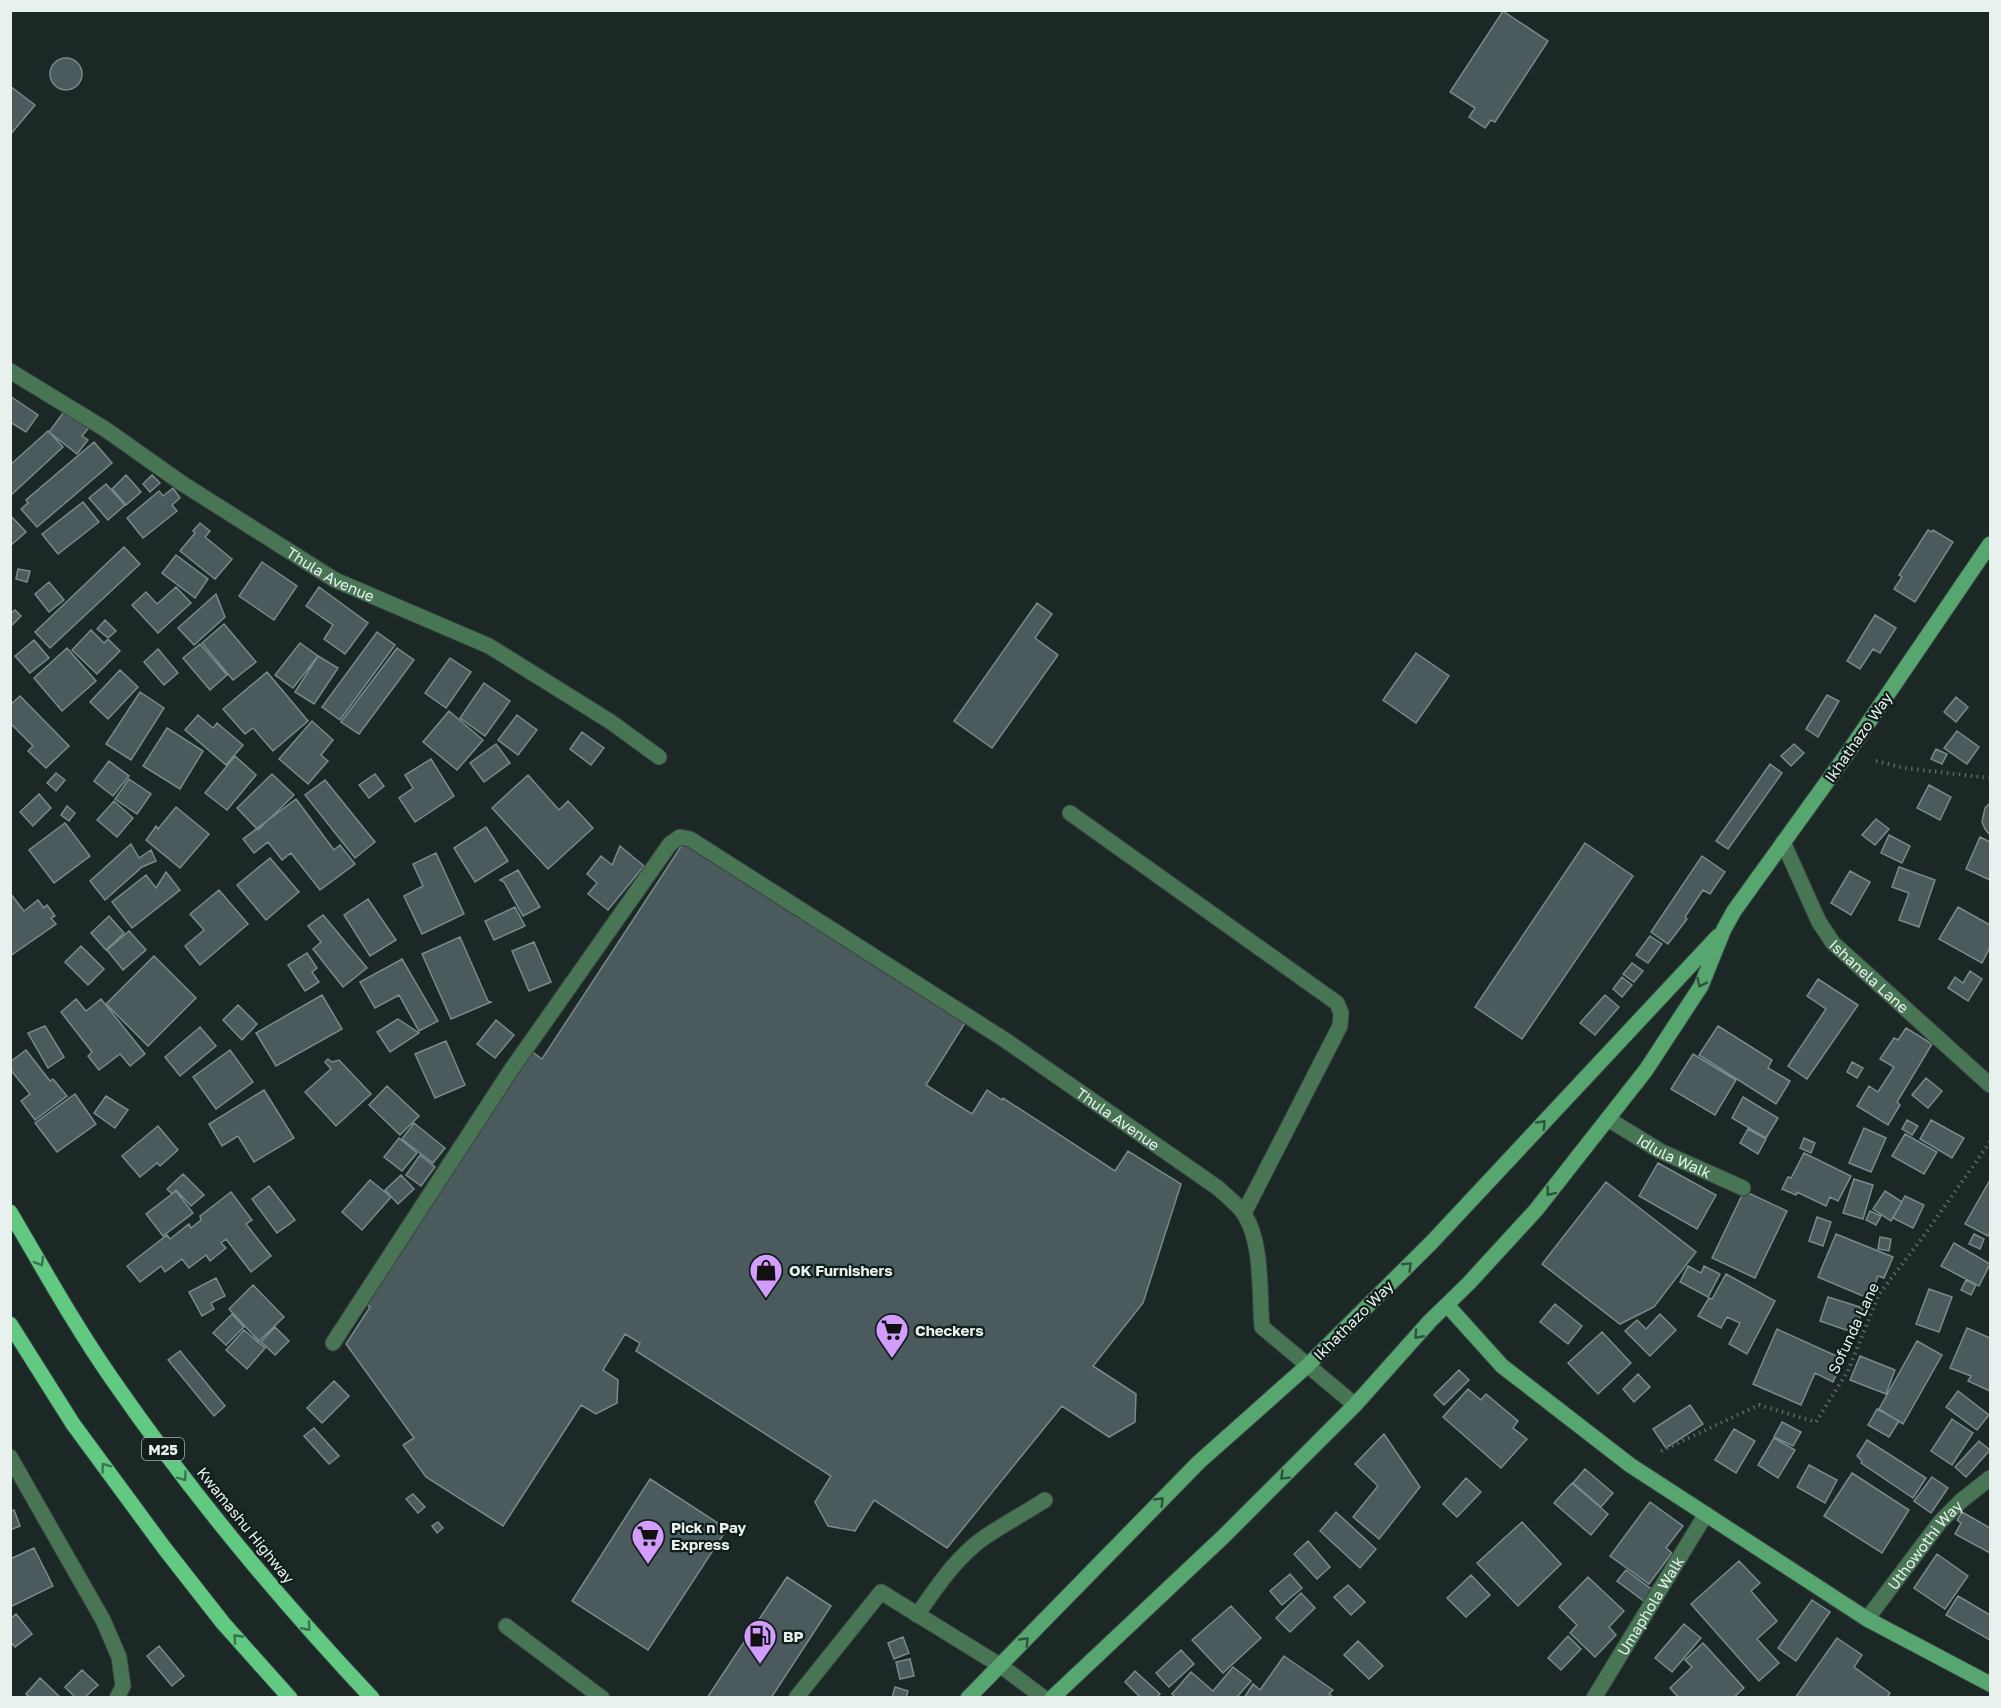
<svg xmlns="http://www.w3.org/2000/svg" width="2001" height="1708" font-family="'Golos Text',sans-serif">
  <rect width="100%" height="100%" fill="#1b2825"/>
  <path fill="#4b5a5c" stroke="#7a8a8b" stroke-width="1.5" d="M1503,11l45,30 -53,81 -4,-2 -6,8 -16,-11 6,-9 -25,-16z
    M50 74a16 16 0 1 1 32 0a16 16 0 1 1-32 0Z
    M10,86l25,19 -25,30z
    M10,396l28,19 -12,17 -16,-10z
    M66,409l27,14 -11,13 6,4 -11,14 -28,-22z
    M48,431l15,16 -53,49v-31z
    M94,442l18,21 -75,64 -16,-18 7,-6 -2,-3z
    M126,475l15,17 -15,13 -14,-16z
    M152,475l8,8 -10,9 -7,-8z
    M106,484l19,21 -17,15 -19,-22z
    M173,488l7,10 -8,7 5,6 -34,27 -16,-20 32,-27 4,5z
    M83,502l16,20 -41,32 -16,-20z
    M10,515l16,17 -16,14z
    M200,523l10,8 -5,6 27,22 -17,20 -35,-28 15,-18 -2,-2z
    M1928,530l4,2 1,-2 20,12 -38,60 -21,-13 8,-12 -3,-2z
    M124,547l16,17 -90,84 -15,-16z
    M176,555l32,24 -13,19 -33,-25z
    M262,562l35,24 -23,34 -35,-24z
    M18,569l12,2 -3,11 -11,-3z
    M49,582l15,18 -15,12 -14,-18z
    M176,587l15,16 -33,30 -26,-28 14,-13 11,12z
    M319,587l49,36 -23,31 -21,-15 9,-14 -27,-19z
    M216,594l9,23 -31,28 -16,-17z
    M1037,603l15,11 -17,24 23,17 -66,93 -38,-27z
    M15,610l6,6 -10,10 -1,-12z
    M1875,615l21,13 -16,25 -7,-4 -13,20 -13,-8z
    M105,620l11,11 -8,7 -11,-9z
    M224,624l32,38 -23,18 -31,-37z
    M91,630l13,13 4,-4 12,12 -23,23 -25,-24z
    M377,632l18,13 -55,75 -18,-13z
    M34,640l15,18 -19,15 -15,-17z
    M300,643l18,13 -25,32 -18,-13z
    M200,644l27,31 -17,15 -27,-32z
    M67,648l29,33 -34,30 -28,-33z
    M397,648l17,12 -55,74 -18,-12z
    M158,649l20,24 -14,12 -20,-23z
    M1416,653l33,23 -33,47 -33,-23z
    M318,656l20,12 -24,36 -19,-12z
    M450,658l21,14 -25,36 -21,-15z
    M120,670l18,17 -30,32 -18,-17z
    M267,672l41,49 -35,30 -20,-23 -8,6 -22,-25z
    M484,683l26,18 -25,35 -25,-18z
    M140,692l24,16 -33,52 -25,-16z
    M1827,695l12,6 -21,36 -12,-8z
    M20,696l49,50 -23,22 -18,-17 5,-5 -23,-23v-18z
    M1956,697l12,10 -12,15 -12,-10z
    M449,711l34,29 -26,30 -34,-28z
    M198,715l15,13 4,-5 26,22 -17,20 -41,-35z
    M517,715l20,15 -19,25 -20,-15z
    M312,721l21,19 -12,15 7,6 -20,23 -29,-25z
    M167,728l36,23 -23,38 -37,-23z
    M1957,731l22,16 -12,17 -23,-16z
    M582,732l22,16 -13,17 -21,-16z
    M496,744l14,19 -26,19 -14,-19z
    M1794,744l10,9 -13,13 -10,-10z
    M1936,749l11,5 -5,10 -11,-5z
    M235,756l21,19 -29,35 -22,-17z
    M431,759l23,37 -39,26 -16,-24 14,-10 -8,-13z
    M109,761l20,15 -16,20 -19,-15z
    M1770,764l12,9 -54,76 -12,-8z
    M56,773l9,7 -9,11 -9,-8z
    M272,774l22,21 -36,35 -21,-22z
    M375,774l9,12 -15,12 -10,-13z
    M528,775l31,35 9,-9 25,27 -45,41 -56,-61z
    M129,779l22,15 -14,20 -22,-15z
    M325,780l50,62 -20,16 -50,-63z
    M1929,785l22,12 -11,23 -23,-12z
    M39,794l12,14 -18,18 -13,-14z
    M296,799l38,51 6,-5 15,19 -35,26 -29,-37 -9,7 -14,-18 -14,11 -11,-14z
    M114,801l19,17 -16,19 -20,-17z
    M1990,803v32l-5,-6 -3,-7 3,-14z
    M67,806l8,7 -6,8 -8,-6z
    M176,807l33,27 -29,34 -34,-28 10,-14 2,3z
    M1876,819l13,10 -14,16 -13,-10z
    M65,823l25,33 -36,27 -25,-33z
    M486,827l22,34 -33,21 -21,-34z
    M1889,835l21,11 -8,17 -21,-10z
    M1980,837l10,5v38l-24,-11z
    M684,842l281,181 -39,62 46,29 15,-24 15,10 1,-2 112,73 13,-20 53,33 -38,119 -50,63 43,28 -1,28 -26,15 -47,-31 -115,142 -73,-48 -19,31 -27,-5 -13,-24 16,-26 -195,-125 4,-8 -15,-9 -22,36 15,10 -1,23 -21,11 -15,-9 -78,121 -77,-49 -23,-32 11,-7 -68,-94 24,-37 -5,-4 166,-252 11,8z
    M1585,843l48,33 -111,163 -47,-32z
    M131,844l8,14 12,-8 5,11 -14,6 -37,33 -15,-19z
    M620,846l24,20 -36,44 -20,-16 9,-11 -10,-9 14,-18 11,9z
    M436,853l28,61 -42,20 -18,-38 19,-10 -10,-22z
    M1702,856l23,16 -15,22 -7,-4 -18,27 2,2 -19,25 -17,-12z
    M270,858l29,34 -33,28 -29,-35z
    M1899,867l36,13 -16,47 -20,-7 10,-27 -17,-6z
    M518,870l22,37 -17,9 -19,-34 -4,-2z
    M1850,871l20,11 -19,33 -20,-12z
    M166,872l14,18 -48,38 -20,-26 34,-27 10,13z
    M219,890l29,34 -48,41 -15,-19 19,-16 -14,-16z
    M10,893l14,18 14,-11 6,8 3,-3 8,11 -4,2 5,6 -46,32z
    M368,899l28,41 -26,16 -26,-41z
    M515,907l10,19 -31,14 -9,-19z
    M1958,907l32,18v22l-8,16 -43,-24z
    M323,915l44,53 -24,19 -30,-38 8,-7 -13,-16z
    M109,916l15,17 -18,17 -15,-17z
    M129,931l17,19 -23,20 -16,-20z
    M1650,936l12,8 -14,19 -12,-8z
    M460,937l28,64 3,1 -40,17 -29,-65z
    M534,942l17,40 -22,9 -17,-40z
    M81,946l23,23 -16,16 -23,-23z
    M307,953l10,15 -5,4 7,10 -14,9 -17,-26z
    M154,956l42,42 -48,48 -42,-42z
    M402,959l36,62 -19,10 -20,-36 -24,13 -15,-26z
    M1632,963l11,8 -9,11 -11,-8z
    M1970,971l12,8 -14,22 -20,-13 7,-11 8,6z
    M1622,977l10,8 -10,12 -9,-8z
    M1818,979l40,26 -51,74 -19,-13 38,-57 -19,-13z
    M322,995l20,34 -66,37 -20,-33z
    M1605,995l14,12 -24,28 -15,-12z
    M76,999l10,12 15,-12 44,55 -15,12 -10,-12 -21,16 -11,-14 4,-4 -31,-40z
    M238,1005l19,19 -15,16 -19,-20z
    M398,1019l21,14 -29,19 -13,-20z
    M496,1020l18,15 -19,23 -18,-14z
    M45,1026l19,31 -16,11 -20,-35z
    M1718,1026l54,34 -4,8 22,13 -14,23 -77,-49z
    M200,1027l16,19 -36,30 -15,-19z
    M1906,1028l26,16 -35,58 3,3 -12,20 -31,-19 12,-20 9,6 16,-25 -14,-8 14,-21 4,2z
    M446,1041l19,44 -30,13 -20,-44z
    M26,1050l24,31 3,-2 14,17 -32,24 -14,-19 9,-7 -20,-25v-7z
    M230,1050l23,32 -37,27 -23,-32z
    M1693,1054l43,26 -21,35 -44,-26z
    M328,1059l4,3 7,-2 32,34 -35,32 -31,-34 26,-23 -6,-7z
    M1852,1062l11,6 -6,10 -10,-6z
    M1926,1078l16,13 -14,17 -16,-13z
    M387,1086l32,30 -19,19 -31,-30z
    M264,1090l30,48 -40,24 -16,-26 -16,10 -13,-22z
    M75,1094l21,30 -39,28 -22,-29z
    M106,1096l22,14 -13,18 -21,-15z
    M1743,1097l35,21 -12,20 -34,-20z
    M1907,1120l11,6 -6,9 -10,-6z
    M1931,1120l33,18 -12,20 -32,-19z
    M414,1123l31,25 -12,15 -31,-24z
    M158,1126l20,24 -18,16 -3,-3 -17,14 -18,-21z
    M1864,1128l22,10 -15,34 -22,-9z
    M1748,1129l18,10 -8,15 -18,-11z
    M1905,1134l32,18 -13,22 -32,-18z
    M399,1138l18,15 -15,18 -18,-14z
    M1804,1138l11,5 -4,10 -11,-5z
    M1804,1153l47,23 -13,25 -8,-4 -4,9 -29,-14 -1,3 -14,-6 6,-12 3,1z
    M420,1155l15,12 -14,19 -15,-11z
    M1658,1163l58,32 -19,34 -58,-33z
    M183,1174l21,21 -13,11 -15,-16 -4,4 -5,-5z
    M401,1175l13,14 -16,15 -13,-14z
    M1854,1179l19,6 -10,34 -20,-6z
    M370,1180l21,17 -29,33 -20,-18z
    M1990,1180v51l-2,5 -23,-12z
    M1606,1182l90,70 -42,55 -34,17 -78,-60z
    M269,1186l26,34 -18,13 -25,-34z
    M176,1191l17,22 -30,23 -17,-22z
    M1744,1191l43,20 -32,67 -43,-20z
    M1885,1191l17,11 -11,19 -18,-12z
    M231,1192l21,28 -6,4 25,32 -20,16 -25,-33 -5,4 5,5 -16,13 -4,-6 -17,13 -7,-9 -17,13 -4,-6 -21,16 -13,-16 40,-31 3,4 19,-15 2,4 10,-8 -1,-4z
    M1905,1196l19,9 -11,23 -20,-10z
    M1870,1211l11,5 -5,9 -10,-5z
    M1817,1217l14,5 -8,24 -14,-5z
    M1836,1234l57,23 -9,21 -6,-2 -8,23 -52,-22z
    M1974,1234l10,5 -4,10 -11,-5z
    M1880,1237l11,2 -2,12 -11,-2z
    M1954,1243l36,21 -11,22 -38,-20z
    M1688,1266l13,7 3,-7 16,8 -12,23 -28,-15z
    M1726,1274l49,27 -28,53 -18,-10 11,-21 -13,-6 -6,11 -23,-12 11,-18 3,1z
    M216,1278l9,18 -14,7 3,6 -12,7 -13,-24z
    M1966,1280l10,5 -5,10 -10,-5z
    M253,1285l31,32 -25,24 -30,-32z
    M1929,1289l23,8 -13,35 -23,-8z
    M1828,1297l35,11 -8,25 -35,-12z
    M1555,1304l27,22 -14,18 -28,-22z
    M232,1314l12,13 -18,18 -13,-12z
    M1660,1314l16,16 -26,26 -25,-25 12,-11 9,9z
    M275,1327l14,14 -14,14 -14,-13z
    M1967,1328l23,10v53l-22,-10 3,-5 -21,-8z
    M1777,1329l66,30 -10,23 -18,-9 -14,32 -48,-21z
    M244,1330l21,18 -18,21 -21,-19z
    M1602,1332l29,31 -33,31 -30,-31z
    M1917,1341l25,14 -39,69 -24,-15z
    M180,1351l45,55 -11,10 -46,-56z
    M1860,1356l35,14 -9,24 -36,-14z
    M1459,1370l10,10 -25,25 -10,-10z
    M1638,1374l12,13 -16,15 -11,-13z
    M334,1381l15,15 -27,27 -15,-15z
    M1468,1389l13,11 5,-6 32,27 -5,7 14,11 -26,29 -58,-51z
    M1958,1391l31,24 -12,15 -31,-23z
    M1690,1405l13,19 -37,24 -13,-19z
    M1877,1409l22,12 -10,16 -21,-12z
    M1952,1419l21,14 -21,32 -21,-14z
    M1782,1422l19,10 -8,14 -19,-9z
    M314,1428l25,28 -10,8 -25,-28z
    M1734,1429l21,12 -19,32 -21,-13z
    M1384,1434l36,53 -41,52 -26,-22 25,-31 -23,-22z
    M1774,1438l21,12 -17,28 -20,-13z
    M1867,1440l59,38 -13,20 -52,-35 1,-2 -5,-5z
    M1979,1441l11,9 -24,27 -11,-10z
    M1809,1465l28,15 -12,23 -28,-16z
    M1585,1469l28,24 -12,14 -28,-24z
    M1852,1473l57,37 -27,43 -58,-37z
    M1932,1477l16,11 -17,25 -17,-12z
    M1466,1478l15,14 -24,25 -14,-13z
    M650,1479l77,50 -79,121 -76,-49z
    M1572,1483l36,31 -17,21 -37,-32z
    M413,1494l12,13 -7,6 -12,-14z
    M1650,1502l33,24 -17,22 6,5 -23,31 -39,-28z
    M14,1510l6,16 -10,4v-19z
    M1336,1512l40,37 -16,19 -40,-37z
    M1962,1512l28,16v25l-35,-19 6,-11 -4,-3z
    M438,1522l5,6 -6,5 -5,-7z
    M1522,1522l39,42 -43,42 -41,-43z
    M1308,1541l22,26 -13,12 -23,-25z
    M34,1548l19,38 -43,21v-48z
    M1937,1554l31,22 -23,33 -31,-21z
    M1739,1561l21,22 -9,8 26,30 -20,18 22,24 -20,18 -68,-77z
    M1626,1570l28,21 -9,11 -28,-21z
    M1290,1574l12,14 -20,17 -12,-14z
    M1471,1575l19,20 -24,22 -19,-19z
    M787,1577l44,29 -60,92h-64z
    M1588,1577l36,34 -15,16 7,8 -21,22 -25,-24 7,-8 -18,-18z
    M1348,1585l17,17 -14,13 -17,-18z
    M1301,1593l14,15 -25,24 -14,-14z
    M1958,1596l32,19v25l-44,-25z
    M1812,1600l18,12 -34,49 -18,-13z
    M1231,1606l30,32 -38,35 -31,-33z
    M16,1614l16,20 -17,13 -5,-6v-22z
    M1684,1624l17,14 -29,34 -17,-14z
    M1568,1636l13,13 -20,21 -13,-12z
    M903,1637l6,16 -15,6 -6,-16z
    M1837,1638l25,17 -8,12 36,26 -3,5h-92z
    M1358,1641l25,25 -14,13 -25,-24z
    M1703,1643l41,45 -11,10h-54l-9,-10 22,-21 -7,-7z
    M159,1646l25,30 -12,10 -25,-30z
    M1181,1650l13,14 -25,23 -13,-14z
    M1284,1656l49,34 -4,4 5,4h-90l9,-14 7,6z
    M910,1659l4,17 -14,3 -4,-17z
    M1233,1667l18,14 -15,17h-60l-4,-4 19,-22 22,19z
    M82,1670l16,15 -14,13h-8l-11,-11z
    M1135,1671l25,23 -4,4h-15l-16,-16z
    M40,1678l21,20h-31l-4,-4z
    M895,1687l13,4 -2,7h-14z"/>
  <g fill="none" stroke-linecap="round" stroke-linejoin="round">
    <defs>
      <g id="lane">
        <path d="M1070,813l267,190 4,10 -1,13 -96,187"/>
        <path id="s1" d="M333,1343l178,-273 159,-226 10,-7 10,2 315,201 213,148c8,8 20,16 26,26 19,28 15,80 18,113l93,78"/>
        <path d="M917,1615c20,-28 39,-58 68,-78 19,-13 40,-24 60,-37"/>
        <path d="M506,1626l96,72"/>
        <path d="M796,1698l85,-106 120,74 43,32"/>
      </g>
      <g id="street">
        <path id="s2" d="M10,371l95,58 78,55 152,96 154,66 122,76 48,35"/>
        <path id="s3" d="M1783,842l36,80 14,21 157,142"/>
        <path id="s4" d="M1608,1119l52,32 83,37"/>
        <path d="M10,1457l93,163 16,37 4,29 -6,12"/>
        <path id="s5" d="M1867,1619l73,-97 21,-21 29,-23"/>
        <path id="s6" d="M1594,1698l112,-184"/>
      </g>
      <path id="secondary" d="M1447,1305l55,61 128,99 237,154 123,65
        M968,1698l231,-236 108,-96 125,-124 286,-306
        M1052,1698l172,-162 131,-131 75,-84 39,-38 67,-73 110,-140 55,-84 23,-57 10,-18 113,-157 143,-210"/>
      <path id="primary" d="M10,1212c33,56 65,114 102,167 78,113 166,219 260,319
        M10,1324l63,100 92,125 58,74 67,75"/>
    </defs>
    <use href="#lane" stroke="#384441" stroke-width="17"/>
    <use href="#street" stroke="#384441" stroke-width="17"/>
    <use href="#secondary" stroke="#384441" stroke-width="17"/>
    <use href="#primary" stroke="#384441" stroke-width="17"/>
    <path stroke="#5d6865" stroke-width="4" stroke-dasharray="1.5 4.5" stroke-linecap="butt" d="M1876,761l28,7 86,10
      M1661,1451l98,-46 57,17 32,-51 31,-77 44,-57 67,-95"/>
    <use href="#lane" stroke="#487655" stroke-width="15"/>
    <use href="#street" stroke="#487655" stroke-width="15"/>
    <use href="#secondary" stroke="#57a56f" stroke-width="15"/>
    <use href="#primary" stroke="#62c982" stroke-width="15"/>
  </g>
  <defs><path id="oneway-chevron" d="M-2-3.5L2.5 0L-2 3.5" fill="none" stroke-width="1.6" stroke-linecap="round" stroke-linejoin="round" transform="scale(1.5)"/></defs>
  <g stroke="#2e543d">
    <use href="#oneway-chevron" transform="translate(1701 983) rotate(116)"/>
    <use href="#oneway-chevron" transform="translate(1542 1124) rotate(-47)"/>
    <use href="#oneway-chevron" transform="translate(1550 1192) rotate(128)"/>
    <use href="#oneway-chevron" transform="translate(1408 1266) rotate(-44)"/>
    <use href="#oneway-chevron" transform="translate(1418 1335) rotate(132)"/>
    <use href="#oneway-chevron" transform="translate(1284 1476) rotate(135)"/>
    <use href="#oneway-chevron" transform="translate(1160 1501) rotate(-46)"/>
    <use href="#oneway-chevron" transform="translate(1025 1641) rotate(-46)"/>
  </g>
  <g stroke="#3a744e">
    <use href="#oneway-chevron" transform="translate(40 1262) rotate(60)"/>
    <use href="#oneway-chevron" transform="translate(105 1467) rotate(-126)"/>
    <use href="#oneway-chevron" transform="translate(183 1477) rotate(54)"/>
    <use href="#oneway-chevron" transform="translate(307 1627) rotate(48)"/>
    <use href="#oneway-chevron" transform="translate(237 1638) rotate(-132)"/>
  </g>
  <defs>
    <symbol id="shop-pin" viewBox="-11 -11 22 30"><path d="M0 17L-7.5 6A9.5 9.5 0 1 1 7.5 6Z" fill="#d29dfd" stroke="#121e1b"/><path d="M-5-2.5h2.3a2.7 3.5 0 0 1 5.4 0H5L5.5 6h-11ZM-1.5-2.5h3a1.5 2.3 0 0 0-3 0Z" fill="#111"/></symbol>
    <symbol id="supermarket-pin" viewBox="-11 -11 22 30"><path d="M0 17L-7.5 6A9.5 9.5 0 1 1 7.5 6Z" fill="#d29dfd" stroke="#121e1b"/><path d="M-6-5.5h2.5l.6 2H6L4.5 2H-2.5L-4.4-4H-6ZM-1.5 3.2a1.3 1.3 0 1 0 .1 0ZM3 3.2a1.3 1.3 0 1 0 .1 0Z" fill="#111"/></symbol>
    <symbol id="fuel-pin" viewBox="-11 -11 22 30"><path d="M0 17L-7.5 6A9.5 9.5 0 1 1 7.5 6Z" fill="#d29dfd" stroke="#121e1b"/><path d="M-5.5-6h7V0h2V4h1.3V-2.5L3-4.5l.8-.8L6-3V5H2.5V1h-1V6h-7ZM-4.2-4.7v3.2H.2V-4.7Z" fill="#111"/></symbol>
  </defs>
  <g fill-rule="evenodd">
    <use href="#shop-pin" x="747" y="1251" width="38" height="52"/>
    <use href="#supermarket-pin" x="873" y="1311" width="38" height="52"/>
    <use href="#supermarket-pin" x="629" y="1517" width="38" height="52"/>
    <use href="#fuel-pin" x="741" y="1617" width="38" height="52"/>
  </g>
  <g text-anchor="middle" dominant-baseline="central" stroke-width="4.5" stroke-linejoin="round" paint-order="stroke">
    <rect fill="#121e1b" stroke="#a8b2af" stroke-width="1.5" x="142" y="1438" width="42" height="22" rx="4.5"/>
    <g font-size="14" font-weight="bold" fill="#e8f1ee">
      <text x="163" y="1449">M25</text>
    </g>
    <g font-size="15" fill="#e8f1ee" stroke="#121e1b">
      <text stroke="none"><textPath href="#s2" startOffset="380">Thula Avenue</textPath></text>
      <text transform="translate(1858 737) rotate(-55)">Ikhathazo Way</text>
      <text stroke="none"><textPath href="#s3" startOffset="162">Ishanela Lane</textPath></text>
      <text stroke="none"><textPath href="#s1" startOffset="1136">Thula Avenue</textPath></text>
      <text stroke="none"><textPath href="#s4" startOffset="76">Idlula Walk</textPath></text>
      <text transform="translate(1353 1320) rotate(-45)">Ikhathazo Way</text>
      <text transform="translate(1853 1328) rotate(-65)">Sofunda Lane</text>
      <text transform="translate(246 1525) rotate(51)">Kwamashu Highway</text>
      <text stroke="none"><textPath href="#s5" startOffset="94">Uthowothi Way</textPath></text>
      <text stroke="none"><textPath href="#s6" startOffset="108">Umaphola Walk</textPath></text>
    </g>
    <g font-size="15" font-weight="bold" fill="#e8f1ee" stroke="#121e1b" text-anchor="start">
      <text x="789" y="1270">OK Furnishers</text>
      <text x="915" y="1330">Checkers</text>
      <text x="671" y="1527">Pick n Pay<tspan x="671" dy="17">Express</tspan></text>
      <text x="783" y="1636">BP</text>
    </g>
  </g>
  <rect width="2001" height="1708" fill="none" stroke="#e8f1ee" stroke-width="24"/>
</svg>
